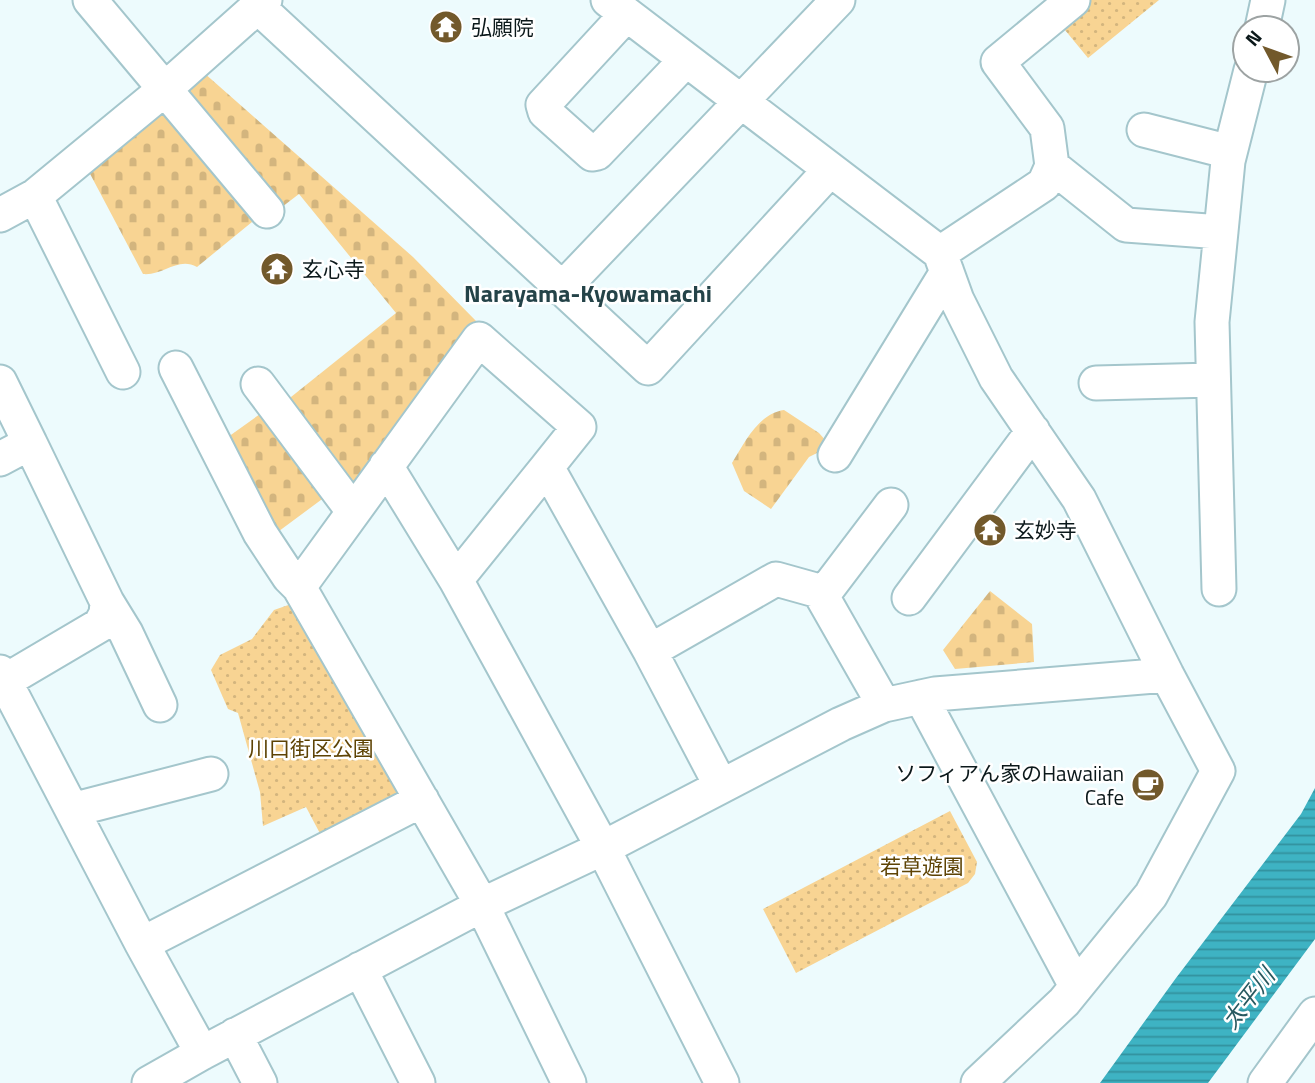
<svg xmlns="http://www.w3.org/2000/svg" width="1315" height="1083" font-family="'Titillium Web','Noto Sans JP',sans-serif">
  <defs>
    <pattern id="green-dots" width="8" height="8" patternUnits="userSpaceOnUse" patternTransform="scale(1.75)"><rect width="8" height="8" fill="#f8d493"/><path d="M2 2h.1M6 6h.1" fill="none" stroke="#d3b57e" stroke-width="1.8" stroke-linecap="round"/></pattern>
    <pattern id="cemetery-stones" width="16" height="16" patternUnits="userSpaceOnUse" patternTransform="scale(1.75)"><rect width="16" height="16" fill="#f8d493"/><path d="M2 7V4a2 2 0 0 1 4 0v3zM10 15v-3a2 2 0 0 1 4 0v3z" fill="#d3b57e"/></pattern>
    <pattern id="water-rules" width="6" height="5" patternUnits="userSpaceOnUse" patternTransform="scale(1.75)"><rect width="6" height="5" fill="#3eb3c3"/><path d="M0 2.5h6" fill="none" stroke="#32919e"/></pattern>
  </defs>
  <rect width="100%" height="100%" fill="#edfbfd"/>
  <path fill="url(#green-dots)" d="M1088,0h71l-71,58 -28,-34z
    M297,602l106,185 -8,18 -71,36 -18,-34 -43,19 -3,-34 -22,-79 -10,-4 -17,-39 9,-15 32,-16 22,-29z
    M950,811l27,51 -2,12 -7,9 -172,90 -33,-64z"/>
  <path fill="url(#cemetery-stones)" d="M203,72l210,185 65,66 -121,162 -26,-10 -50,-70 115,-92 -97,-119 -21,16 -93,-122z
    M165,104l93,113 -61,50c-19,-11 -34,9 -54,7l-55,-104z
    M267,409l62,85 -58,43 -50,-95z
    M784,410l35,23 7,8 -7,11 -10,5 -38,52 -27,-18 -12,-28c13,-21 26,-49 52,-53z
    M990,591l42,33 2,38 -79,7 -12,-19z"/>
  <path fill="url(#water-rules)" d="M1315,788v151l-107,144h-108l76,-105 125,-164z"/>
  <g fill="none" stroke-linecap="round" stroke-linejoin="round">
    <defs>
      <path id="minor" d="M90,0l177,211
        M608,0l332,253 17,47 39,78 83,121 88,176 51,96 -67,124 -87,107 -86,81
        M257,6l391,362 181,-197
        M626,15l-83,90 2,7 47,42 5,-1 88,-92
        M1262,28l6,-28
        M1144,130l86,22
        M1052,166l74,59 95,7
        M35,196l88,176
        M0,215l35,-19 130,-107 100,-89
        M940,253l104,-69 8,-18 -5,-38 -49,-66 75,-62
        M562,289l276,-289
        M176,368l84,165 29,44 10,10
        M0,382l30,61 -30,16
        M1096,383l117,-3
        M258,384l95,127
        M835,455l112,-183
        M386,466l70,114 147,268 119,235
        M456,580l91,-113
        M1219,589l-7,-267 16,-161 23,-91
        M822,596l69,-91
        M909,598l124,-167
        M107,602l19,31 34,72
        M650,651l126,-72 43,12 65,114
        M0,672l142,272 60,109
        M5,681l95,-56 6,-11 1,-12 -77,-159
        M921,697l155,289
        M72,810l139,-36
        M142,944l280,-144
        M360,969l58,114
        M235,1035l25,48
        M149,1083l53,-30 280,-148 121,-57 238,-124 43,-19 51,-11 232,-19
        M569,1083l-87,-178 -183,-318 180,-248 100,88 -32,40 103,184 71,135
        M1265,1083l50,-69"/>
    </defs>
    <use href="#minor" stroke="#a4c6cc" stroke-width="37"/>
    <use href="#minor" stroke="#fff" stroke-width="33"/>
  </g>
  <defs>
    <symbol id="temple-disc" viewBox="-11 -11 22 22"><circle r="9.5" fill="#72592b" stroke="#fff"/><path d="M0-6L5-2H3V0L6.5 2.5H4V6H1.5V3h-3V6H-4V2.5H-6.5L-3 0V-2H-5Z" fill="#fff"/></symbol>
    <symbol id="cafe-disc" viewBox="-11 -11 22 22"><circle r="9.5" fill="#72592b" stroke="#fff"/><path d="M-5.5-4.5H6V0H3Q3 3.5 0 3.5H-2.5Q-5.5 3.5-5.5 0ZM3-3.2v2h1.7v-2ZM-6 4.5H4V6H-6Z" fill="#fff"/></symbol>
  </defs>
  <g fill-rule="evenodd">
    <use href="#temple-disc" x="427" y="8" width="38" height="38"/>
    <use href="#temple-disc" x="258" y="250" width="38" height="38"/>
    <use href="#temple-disc" x="971" y="511" width="38" height="38"/>
    <use href="#cafe-disc" x="1129" y="766" width="38" height="38"/>
  </g>
  <g text-anchor="middle" dominant-baseline="central" stroke-width="5" stroke-linejoin="round" paint-order="stroke">
    <g font-size="21" fill="#0b181a" stroke="#fff" text-anchor="start">
      <text x="471" y="27">弘願院</text>
      <text x="302" y="269">玄心寺</text>
      <text x="1014" y="530">玄妙寺</text>
      <text x="1124" y="773" text-anchor="end">ソフィアん家のHawaiian<tspan x="1124" dy="24">Cafe</tspan></text>
    </g>
    <g font-size="21" fill="#5e4304" stroke="#fff">
      <text x="311" y="748">川口街区公園</text>
      <text x="922" y="866">若草遊園</text>
    </g>
    <g font-size="23" font-style="italic" fill="#285960" stroke="#fff">
      <text transform="translate(1248 998) rotate(-52)">太平川</text>
    </g>
    <g font-size="24" font-weight="bold" fill="#244348" stroke="#fff">
      <text x="588" y="293">Narayama-Kyowamachi</text>
    </g>
  </g>
  <g transform="translate(1266 49) rotate(311)"><circle r="33" fill="#ffffff" stroke="#9da3a3" stroke-width="2"/>
  <path d="M0-5L12 26L0 18L-12 26Z" fill="#72592b"/>
  <text y="-10" font-size="19" font-weight="bold" text-anchor="middle" fill="#0b181a">N</text>
  </g>
</svg>
